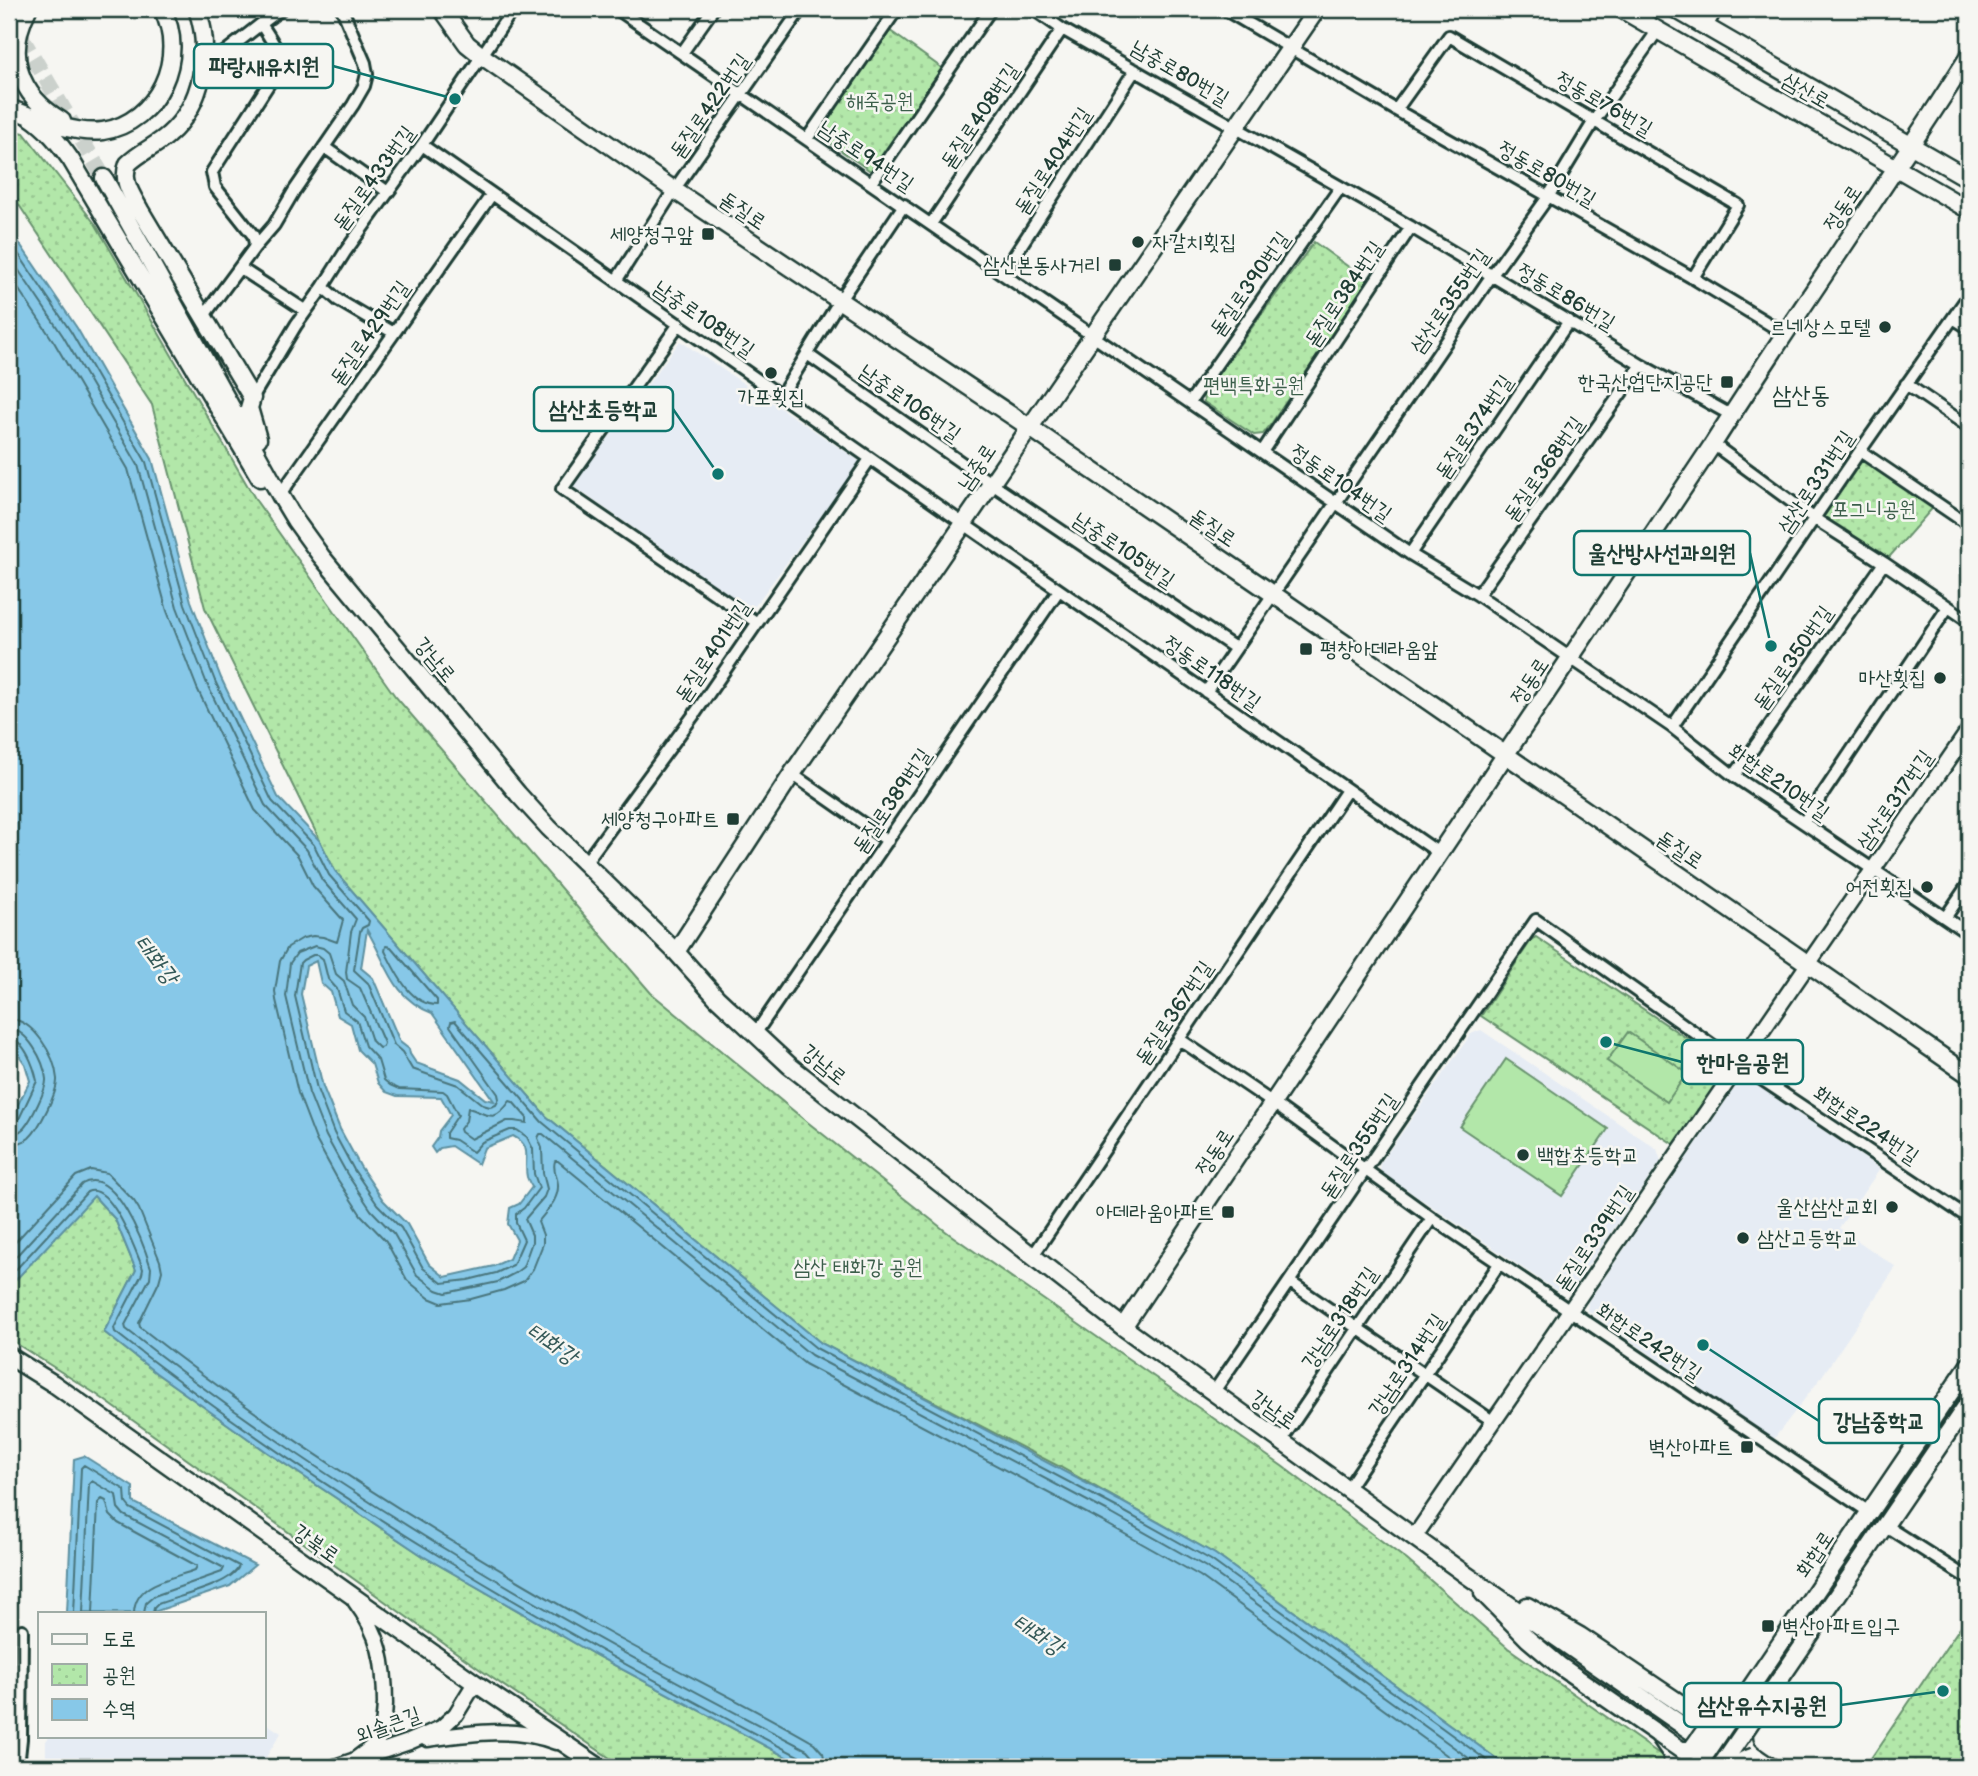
<svg xmlns="http://www.w3.org/2000/svg" width="1978" height="1776" font-family="'Balsamiq Sans','Poor Story',sans-serif">
  <defs>
    <pattern id="park-dots" width="8" height="8" patternUnits="userSpaceOnUse" patternTransform="scale(1.75)"><rect width="8" height="8" fill="#b2e7a9"/><path d="M2 2h.1M6 6h.1" fill="none" stroke="#99c792" stroke-width="1.8" stroke-linecap="round"/></pattern>
  </defs>
  <rect width="100%" height="100%" fill="#f6f6f2"/>
  <filter id="ink" filterUnits="userSpaceOnUse"><feTurbulence type="fractalNoise" baseFrequency=".0143" numOctaves="2"/><feDisplacementMap in="SourceGraphic" scale="14" xChannelSelector="R" yChannelSelector="G"/><feConvolveMatrix kernelMatrix="1 2 1 2 8 2 1 2 1" color-interpolation-filters="sRGB"/></filter>
  <g filter="url(#ink)">
    <path fill="#e6ecf4" d="M680,341l181,121 -109,148 -179,-124z
      M1481,1030l176,119 4,12 -91,130h-13l-176,-119 -1,-8 91,-130z
      M1750,1080l130,89 -41,59 57,39 -76,112 -47,61 -186,-130 1,-8 150,-219z
      M264,1722l17,11 -21,34h-214v-26l4,-5h214z"/>
    <path fill="url(#park-dots)" stroke="#68926e" stroke-width="2" d="M889,30l54,39 -71,103 -55,-38z
      M9,130l15,3 72,92 161,277 138,194 256,297 150,124 147,116 334,233 125,94 101,88 170,119h-170l-293,-213 -155,-87 -239,-124 -275,-227 -211,-245 -130,-263 -53,-203 -143,-215z
      M1314,242l54,39 -97,143 -8,10 -9,1 -50,-33 -1,-7z
      M1860,451l77,52 -53,60 -69,-44z
      M1536,937l195,131 -53,79 -197,-131 51,-77z
      M93,1195l22,24 21,51 -32,62 52,41 111,79 156,104 174,100 208,111h-182l-141,-96 -386,-277 -87,-55v-52z
      M1969,1614v153h-104z"/>
    <path fill="#b2e7a9" stroke="#68926e" stroke-width="2" d="M1628,1032l59,41 -20,29 -60,-41z
      M1506,1059l102,70 -46,67 -102,-69z"/>
    <path fill="#87c8e8" stroke="#5d90a0" stroke-width="2" fill-rule="evenodd" d="M9,228l68,100 75,131 39,142 30,77 57,119 42,44 15,30 211,245 275,227 299,158 95,53 293,213h-703l-208,-111 -174,-100 -156,-104 -111,-79 -52,-41 32,-62 -21,-51 -21,-23 -85,91v-165l21,-41 -5,-17 -16,-23zM367,930c20,33 25,68 65,83l62,88 -9,-2 -25,-20 -44,-16 -6,-9 -1,-5 -9,-7 -27,-64 -12,-10zM316,961l5,22 10,9 7,24 13,8 7,26 14,14 6,19 8,9 11,4 44,1 10,18 -12,16 -1,6 -7,10 4,6 5,-5 11,-2 27,18 6,-16 29,-12c21,11 10,23 14,41 1,3 3,7 5,10l-13,17 -9,4 -2,16 9,16 -8,19 -15,7 -49,11 -16,-13 -22,-40 -24,-24 -23,-34 -20,-37 -17,-42 -22,-93 5,-28z
      M84,1456l49,31v15l122,63 -25,21 -79,27h-84l7,-154z"/>
    <g fill="none" stroke-linecap="round" stroke-linejoin="round">
      <path stroke="#49757c" stroke-width="2" d="M9,240l62,92 75,130 39,142 30,77 57,120 42,44 15,30 40,46 -1,4 -6,3 -2,4 -6,38 14,13 26,62 8,7 10,17 46,16 25,20 7,2 6,-2 3,-6 -1,-5 -48,-68 1,-4 4,-1 87,101 274,226 300,159 95,53 285,207
        M9,256l54,80 75,129 39,142 30,77 58,121 42,45 15,30 34,39 -5,13 -5,40 1,7 13,9 24,55 -1,4 -4,1 -7,-7 -8,-24 -12,-12 -8,-24 -8,-7 -7,-21 -6,-5 -8,-2 -18,7 -7,10 -4,33 23,97 17,43 21,38 24,36 23,24 23,41 20,15 9,3 52,-11 17,-9 8,-6 9,-25v-7l-7,-16 19,-22 3,-8 -4,-16 -1,-25 -4,-10 2,-4h3l268,221 301,159 94,53 275,200
        M9,275l45,67 74,127 39,142 30,77 58,122 43,46 15,30 30,34 -6,22 -14,-5 -10,-1 -10,2 -15,9 -8,14 -5,30 1,9 22,93 18,47 22,40 23,35 25,26 21,39 22,18 12,5 30,-4 33,-9 20,-9 9,-12 10,-25v-9l-5,-13c9,-12 21,-22 20,-38 -1,-9 -6,-14 -3,-23h3l247,203 302,160 93,52 263,191
        M386,946l5,1 46,53v5c-27,0 -42,-34 -52,-54z
        M313,955h5l5,4 5,20 9,10 7,22 13,10 8,25 13,14 6,20 6,5 9,4 44,2 4,3 11,21 -12,18v5l9,2 18,12 9,-10 28,-12h7l10,7 6,12 1,25 5,14 -15,20 -8,6v9l8,17 -11,25 -17,8 -28,7 -26,3 -19,-15 -22,-40 -24,-24 -23,-34 -20,-37 -17,-44 -22,-93 5,-33 3,-3z
        M9,1019c24,0 46,36 48,60 1,13 -18,50 -28,59 -6,5 -13,6 -20,6
        M9,1029c19,1 35,32 37,50 1,10 -15,41 -22,49 -5,5 -9,6 -15,6
        M9,1038c16,2 25,29 28,43l-19,40 -4,3 -5,1
        M510,1101l3,1 14,16v5l-13,-2h-7l-36,18 -10,-7 -1,-3 6,-8 2,-13c21,6 25,17 42,-7z
        M9,1249l67,-73 15,-6 16,3 27,28 5,8 21,52 2,10 -3,11 -20,41 1,4c146,115 306,214 469,306 68,38 138,71 205,110l9,10 3,14
        M9,1264l73,-80c33,-19 62,61 69,84l-1,10 -25,47 1,4c210,166 444,299 681,421l7,8 1,9
        M9,1277l78,-85c24,-12 49,60 56,77l-1,5 -28,54 1,4c212,167 447,303 687,426l4,4v5
        M74,1613l7,-145 3,-3 41,25 1,13 4,5 109,58c-7,19 -61,30 -81,38l-4,4 -1,5
        M83,1613l6,-129 3,-3 24,14 2,13 6,7 100,53 -2,4 -68,24 -8,7 -2,10
        M93,1613l5,-110 4,-4 4,2 4,14 8,8 79,43 -2,4c-23,9 -60,12 -61,43"/>
      <path stroke="#cbd1cc" stroke-width="16" stroke-dasharray="16 8" stroke-linecap="butt" d="M9,16l95,162"/>
      <defs>
        <path id="minor" d="M617,9l793,545 68,41 194,132 62,49 235,158
          M1033,9l29,20 349,198 230,138 90,50
          M1224,9l172,101 297,168 91,55
          M682,53l31,-44
          M202,70l59,-46
          M1396,110l53,-74 289,169 -45,73
          M807,139l90,-130
          M422,145l542,379 475,329
          M324,147l64,45
          M871,183l120,-174
          M931,224l131,-195
          M254,248l20,-23 20,-34 59,-86 11,-19 3,-12 -2,-11 -23,-54
          M240,268l66,43
          M1003,273l132,-203
          M616,281l58,-91 127,-181
          M203,317l51,-69 1,-5 -2,-8 -38,-48 -3,-15 67,-104c4,-13 -11,-33 -18,-44l20,-15
          M1953,318l16,10
          M679,324l-117,165 194,133
          M394,333l-56,-33 -15,-13 22,-35 77,-107 91,-136
          M807,354l185,130 243,164
          M1906,384l63,43
          M781,396l59,-96 64,-95
          M252,398l44,-73 27,-38
          M1190,402l150,-214
          M1713,444l102,75 69,44 85,58
          M1860,451l109,74
          M1262,452l149,-225
          M280,495l212,-301
          M1410,554l159,-233
          M1478,595l163,-230
          M1206,692l286,-417 56,-78 46,-76 64,-91
          M1672,727l188,-276 109,-156
          M792,774l96,67
          M1734,776l150,-213
          M1804,822l144,-215
          M585,863l111,-151 174,-253
          M1945,918l24,-35
          M755,1034l304,-444
          M1179,1039l94,64 159,115 437,294
          M1032,1257l315,-467
          M1290,1282l204,140
          M1213,1393l323,-473 203,144 230,154
          M1281,1441l151,-223
          M1348,1488l151,-224
          M1884,1525l85,54
          M18,1767l3,-28 1,-109"/>
        <path id="tertiary" d="M1705,26l10,-17
          M1415,1536l554,-806
          M355,1601c25,33 30,62 30,103 -1,13 -1,25 -8,37 -5,7 -13,12 -21,18
          M427,1739c43,-6 87,-13 129,3
          M335,1767l74,-25 32,-14 15,-14 19,-31"/>
        <path id="secondary" d="M28,9c-23,45 -10,86 34,112
          M197,9c15,42 6,96 -29,126 -12,11 -28,17 -40,29 -7,17 4,31 12,46l112,188 -3,10 9,31
          M442,9l25,35 15,12 192,134 355,237 244,167 696,481
          M1621,9l348,201
          M1675,9l294,170
          M9,108c26,10 66,27 94,23 55,-9 85,-74 59,-122
          M29,116c18,12 30,27 42,44l189,318
          M104,178l176,317 15,25 26,36 197,238 31,34 127,124 41,46 73,68 333,261 342,247 273,190
          M676,952l116,-178 525,-765
          M1123,1327l590,-883c83,-131 173,-257 256,-388
          M9,1356l45,28 421,299 124,84
          M1483,1593l45,46 32,27 98,68 13,19 3,14
          M1527,1606l53,30 125,84c9,4 14,5 23,1l241,-356
          M1771,1767c-15,-10 -29,-15 -27,-35l225,-330"/>
      </defs>
      <use href="#minor" stroke="#1f3d34" stroke-width="16"/>
      <use href="#tertiary" stroke="#1f3d34" stroke-width="19"/>
      <use href="#secondary" stroke="#1f3d34" stroke-width="21"/>
      <use href="#minor" stroke="#f6f6f2" stroke-width="10"/>
      <use href="#tertiary" stroke="#f6f6f2" stroke-width="14"/>
      <use href="#secondary" stroke="#f6f6f2" stroke-width="16"/>
      <defs>
        <path id="secondary-bridge" d="M1658,1734l23,16h10l15,-21 -1,-9
          M1697,1767l31,-46
          M1720,1767l24,-35
          M1739,1767l5,-7 11,-4"/>
      </defs>
      <use href="#secondary-bridge" stroke="#1f3d34" stroke-width="21" stroke-linecap="butt"/>
      <use href="#secondary-bridge" stroke="#f6f6f2" stroke-width="16"/>
    </g>
  </g>
  <g fill="#1f3d34" stroke="#f6f6f2" stroke-width="2.5">
    <rect x="701" y="227" width="14" height="14" rx="3.5"/>
    <circle cx="1138" cy="242" r="7"/>
    <rect x="1108" y="258" width="14" height="14" rx="3.5"/>
    <circle cx="1885" cy="327" r="7"/>
    <circle cx="771" cy="373" r="7"/>
    <rect x="1720" y="375" width="14" height="14" rx="3.5"/>
    <rect x="1299" y="642" width="14" height="14" rx="3.5"/>
    <circle cx="1940" cy="678" r="7"/>
    <rect x="726" y="812" width="14" height="14" rx="3.5"/>
    <circle cx="1927" cy="887" r="7"/>
    <circle cx="1523" cy="1155" r="7"/>
    <circle cx="1892" cy="1207" r="7"/>
    <rect x="1221" y="1205" width="14" height="14" rx="3.5"/>
    <circle cx="1743" cy="1238" r="7"/>
    <rect x="1740" y="1440" width="14" height="14" rx="3.5"/>
    <rect x="1761" y="1619" width="14" height="14" rx="3.5"/>
  </g>
  <g text-anchor="middle" dominant-baseline="central" stroke-width="5" stroke-linejoin="round" paint-order="stroke">
    <g font-size="21" fill="#1f3d34" stroke="#f6f6f2">
      <text transform="translate(1180 73) rotate(30)">남중로80번길</text>
      <text transform="translate(1806 91) rotate(30)">삼산로</text>
      <text transform="translate(1604 104) rotate(30)">정동로76번길</text>
      <text transform="translate(710 106) rotate(-55)">돋질로422번길</text>
      <text transform="translate(980 116) rotate(-56)">돋질로408번길</text>
      <text transform="translate(866 156) rotate(34)">남중로94번길</text>
      <text transform="translate(1053 161) rotate(-57)">돋질로404번길</text>
      <text transform="translate(1547 174) rotate(30)">정동로80번길</text>
      <text transform="translate(374 178) rotate(-54)">돋질로433번길</text>
      <text transform="translate(1843 208) rotate(-56)">정동로</text>
      <text transform="translate(743 211) rotate(34)">돋질로</text>
      <text transform="translate(1250 284) rotate(-55)">돋질로390번길</text>
      <text transform="translate(1344 294) rotate(-56)">돋질로384번길</text>
      <text transform="translate(1566 297) rotate(31)">정동로86번길</text>
      <text transform="translate(1450 301) rotate(-55)">삼산로355번길</text>
      <text transform="translate(704 319) rotate(35)">남중로108번길</text>
      <text transform="translate(370 333) rotate(-55)">돋질로429번길</text>
      <text transform="translate(910 403) rotate(35)">남중로106번길</text>
      <text transform="translate(1474 427) rotate(-56)">돋질로374번길</text>
      <text transform="translate(977 467) rotate(-56)">남중로</text>
      <text transform="translate(1544 469) rotate(-55)">돋질로368번길</text>
      <text transform="translate(1816 482) rotate(-56)">삼산로331번길</text>
      <text transform="translate(1341 483) rotate(35)">정동로104번길</text>
      <text transform="translate(1213 528) rotate(34)">돋질로</text>
      <text transform="translate(1124 550) rotate(34)">남중로105번길</text>
      <text transform="translate(713 651) rotate(-56)">돋질로401번길</text>
      <text transform="translate(1793 658) rotate(-55)">돋질로350번길</text>
      <text transform="translate(435 660) rotate(50)">강남로</text>
      <text transform="translate(1212 673) rotate(35)">정동로118번길</text>
      <text transform="translate(1530 681) rotate(-56)">정동로</text>
      <text transform="translate(1779 782) rotate(35)">화합로210번길</text>
      <text transform="translate(1895 800) rotate(-55)">삼산로317번길</text>
      <text transform="translate(892 801) rotate(-56)">돋질로389번길</text>
      <text transform="translate(1680 850) rotate(34)">돋질로</text>
      <text transform="translate(1174 1013) rotate(-56)">돋질로367번길</text>
      <text transform="translate(824 1065) rotate(39)">강남로</text>
      <text transform="translate(1866 1125) rotate(34)">화합로224번길</text>
      <text transform="translate(1359 1146) rotate(-56)">돋질로355번길</text>
      <text transform="translate(1215 1152) rotate(-56)">정동로</text>
      <text transform="translate(1594 1238) rotate(-56)">돋질로339번길</text>
      <text transform="translate(1340 1318) rotate(-56)">강남로318번길</text>
      <text transform="translate(1649 1342) rotate(34)">화합로242번길</text>
      <text transform="translate(1407 1365) rotate(-56)">강남로314번길</text>
      <text transform="translate(1273 1410) rotate(35)">강남로</text>
      <text transform="translate(316 1544) rotate(35)">강북로</text>
      <text transform="translate(1815 1554) rotate(-56)">화합로</text>
      <text transform="translate(388 1725) rotate(-20)">외솔큰길</text>
    </g>
    <g font-size="21" fill="#3c5f4b" stroke="#f6f6f2">
      <text x="880" y="101">해죽공원</text>
      <text x="1254" y="385">편백특화공원</text>
      <text x="1874" y="509">포그니공원</text>
      <text x="858" y="1267">삼산 태화강 공원</text>
    </g>
    <g font-size="21" fill="#1f3d34" stroke="#f6f6f2" text-anchor="end">
      <text x="694" y="234">세양청구앞</text>
      <text x="1152" y="242" text-anchor="start">자갈치횟집</text>
      <text x="1101" y="265">삼산본동사거리</text>
      <text x="1871" y="327">르네상스모텔</text>
      <text x="1713" y="382">한국산업단지공단</text>
      <text x="771" y="397" text-anchor="middle">가포횟집</text>
      <text x="1320" y="649" text-anchor="start">평창아데라움앞</text>
      <text x="1926" y="678">마산횟집</text>
      <text x="719" y="819">세양청구아파트</text>
      <text x="1913" y="887">어전횟집</text>
      <text x="1537" y="1155" text-anchor="start">백합초등학교</text>
      <text x="1878" y="1207">울산삼산교회</text>
      <text x="1214" y="1212">아데라움아파트</text>
      <text x="1757" y="1238" text-anchor="start">삼산고등학교</text>
      <text x="1733" y="1447">벽산아파트</text>
      <text x="1782" y="1626" text-anchor="start">벽산아파트입구</text>
    </g>
    <g font-size="23" font-style="italic" fill="#345958" stroke="#f6f6f2">
      <text transform="translate(156 960) rotate(52)">태화강</text>
      <text transform="translate(552 1344) rotate(34)">태화강</text>
      <text transform="translate(1038 1635) rotate(33)">태화강</text>
    </g>
    <g font-size="24" fill="#1f3d34" stroke="#f6f6f2">
      <text x="1801" y="395">삼산동</text>
    </g>
  </g>
  <path fill="none" stroke="#0f766e" stroke-width="2.5" d="M455 99L333 66M718 474L673 409M1771 646L1750 553M1606 1042L1682 1062M1703 1345L1819 1421M1943 1691L1841 1705"/>
  <g fill="#0f766e" stroke="#f6f6f2" stroke-width="2.5">
    <circle cx="455" cy="99" r="7"/>
    <circle cx="718" cy="474" r="7"/>
    <circle cx="1771" cy="646" r="7"/>
    <circle cx="1606" cy="1042" r="7"/>
    <circle cx="1703" cy="1345" r="7"/>
    <circle cx="1943" cy="1691" r="7"/>
  </g>
  <g fill="#f6f6f2" stroke="#0f766e" stroke-width="2.5">
    <rect x="194" y="44" width="139" height="44" rx="7"/>
    <rect x="534" y="387" width="139" height="44" rx="7"/>
    <rect x="1574" y="531" width="176" height="44" rx="7"/>
    <rect x="1682" y="1040" width="121" height="44" rx="7"/>
    <rect x="1819" y="1399" width="120" height="44" rx="7"/>
    <rect x="1684" y="1683" width="157" height="44" rx="7"/>
  </g>
  <g font-size="23" text-anchor="middle" font-weight="bold" fill="#1f3d34">
    <text x="264" y="74">파랑새유치원</text>
    <text x="604" y="417">삼산초등학교</text>
    <text x="1662" y="561">울산방사선과의원</text>
    <text x="1743" y="1070">한마음공원</text>
    <text x="1879" y="1429">강남중학교</text>
    <text x="1762" y="1713">삼산유수지공원</text>
  </g>
  <rect width="1978" height="1776" fill="none" stroke="#f6f6f2" stroke-width="35"/>
  <rect x="18" y="18" width="1943" height="1741" fill="none" stroke="#1f3d34" stroke-width="2.5" filter="url(#ink)"/>
  <rect x="38" y="1612" width="228" height="126" fill="#f6f6f2" stroke="#a0aca6" stroke-width="2"/>
  <rect x="52" y="1634" width="35" height="10" fill="#f6f6f2" stroke="#a0aca6" stroke-width="2"/>
  <text x="102" y="1646" font-size="21" fill="#1f3d34">도로</text>
  <rect x="52" y="1664" width="35" height="21" fill="url(#park-dots)" stroke="#a0aca6" stroke-width="2"/>
  <text x="102" y="1682" font-size="21" fill="#1f3d34">공원</text>
  <rect x="52" y="1699" width="35" height="21" fill="#87c8e8" stroke="#a0aca6" stroke-width="2"/>
  <text x="102" y="1716" font-size="21" fill="#1f3d34">수역</text>
</svg>
